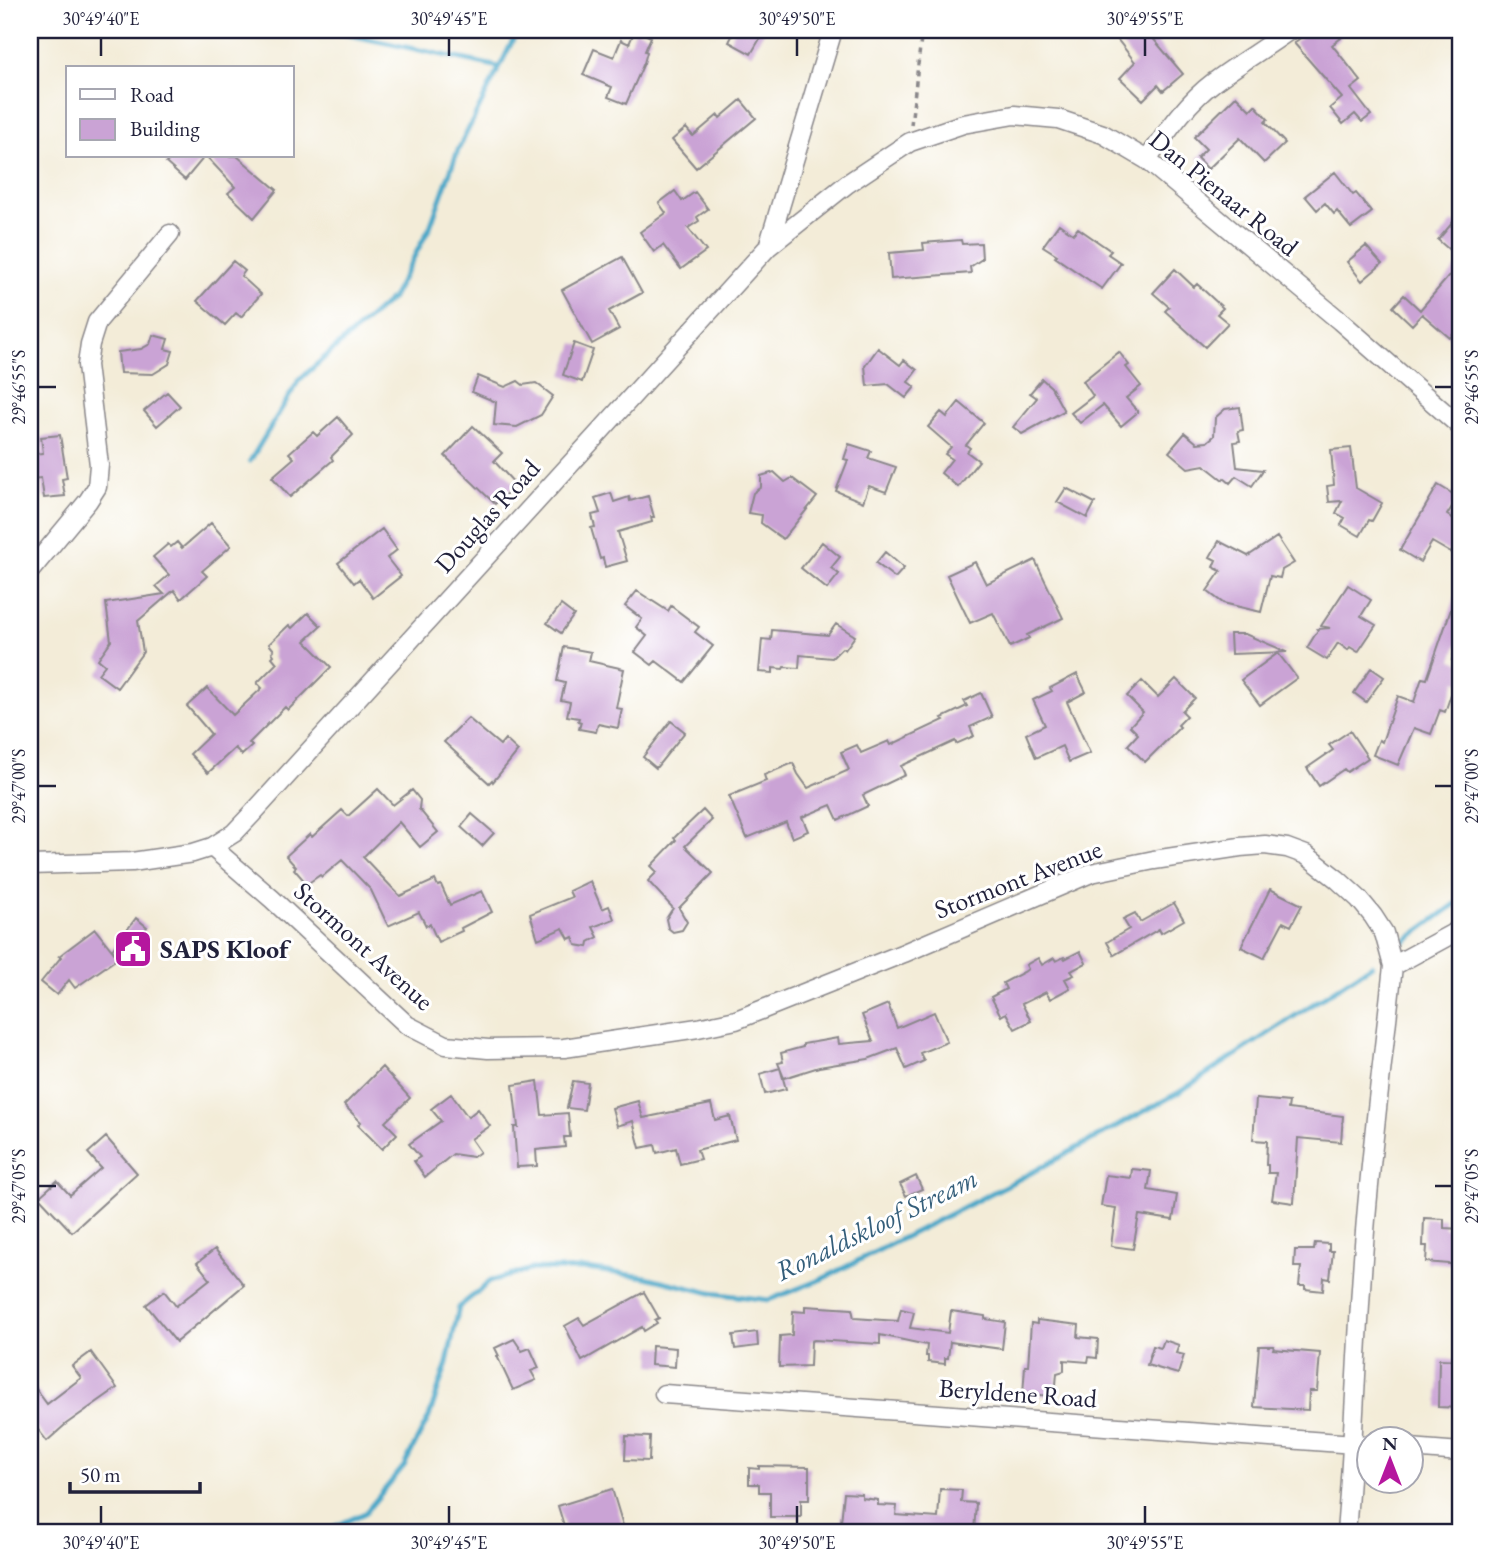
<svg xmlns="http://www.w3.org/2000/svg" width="1491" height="1562" font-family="'EB Garamond',serif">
  <rect width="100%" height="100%" fill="#fff"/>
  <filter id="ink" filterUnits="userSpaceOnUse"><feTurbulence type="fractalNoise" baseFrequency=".0143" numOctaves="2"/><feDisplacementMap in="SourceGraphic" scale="14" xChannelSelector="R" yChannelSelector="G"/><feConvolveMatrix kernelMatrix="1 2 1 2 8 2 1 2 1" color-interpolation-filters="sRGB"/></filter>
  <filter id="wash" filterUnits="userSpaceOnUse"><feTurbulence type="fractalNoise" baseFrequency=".00686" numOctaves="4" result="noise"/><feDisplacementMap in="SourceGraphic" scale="28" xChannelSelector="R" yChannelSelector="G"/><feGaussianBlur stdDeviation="1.57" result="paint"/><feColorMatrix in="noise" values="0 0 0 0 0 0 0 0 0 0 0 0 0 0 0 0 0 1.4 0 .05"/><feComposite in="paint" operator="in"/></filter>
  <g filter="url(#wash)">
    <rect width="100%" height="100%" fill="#f3ecd8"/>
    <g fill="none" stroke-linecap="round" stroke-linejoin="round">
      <path stroke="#4aa7c8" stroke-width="5" d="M326,30l173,37
        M250,461l49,-81 93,-82 38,-71 28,-77 60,-120
        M1401,944l60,-44
        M322,1532l43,-19 39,-47 25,-49 18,-54 12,-56 32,-26 41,-12h54l60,8 65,16 58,7 53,-21 207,-105 149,-81 194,-128"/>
    </g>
    <g id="blocks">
      <path fill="#caa3d5" d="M635,30l16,7 -6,14 2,1 -3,11 -18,41 -18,-7 4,-10 -29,-12 11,-26 20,8 7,-17 8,4z
        M735,30h30l-14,24 -22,-12z
        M1110,30h36l37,44 -20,17 -5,-6 -15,15 -23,-22 15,-16z
        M1310,30h24l7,8 -9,7 29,36 -10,8 20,26 -9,7 -7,-8 -12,10 -13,-16 12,-10 -48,-55z
        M1236,96l14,14 5,-5 13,14 -3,3 20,21 -21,20 -24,-25 -32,31 -11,-11 9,-9 -12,-12z
        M741,100l15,18 -60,50 -24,-28 14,-12 7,8 25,-21 2,3z
        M173,156h32l-20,24 -19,-17z
        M206,156h31l40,34 -23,28 -26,-25 7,-6z
        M1335,172l18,23 3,-2 16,19 -21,16 -14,-17 -3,3 -9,-11 -8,7 -12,-14z
        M675,191l7,10 13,-9 13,17 -11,8 2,4 -11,7 18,23 -25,18 -18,-24 -9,7 -14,-20 26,-19 -7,-10z
        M1453,222l8,7v31l-23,-20z
        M1059,224l14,10 5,-6 33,23 -3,3 13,9 -19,26 -47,-32 2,-2 -14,-9z
        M961,240l1,4 19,-1 1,16 -12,8 1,6 -80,6 -2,-26 35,-3 -1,-7z
        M1366,246l16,18 -20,17 -15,-19z
        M622,257l20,36 -33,18 10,18 -27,15 -30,-54z
        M233,261l12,10 -4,5 20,18 -20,23 -5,-4 -11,12 -28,-24z
        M1461,262v63l-11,13 -28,-24 -10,11 -19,-18 11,-12 16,15z
        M1175,269l19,18 3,-3 26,24 -6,6 11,9 -23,24 -40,-36 4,-4 -16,-14z
        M153,335l15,4 -3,10 8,2 -4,13 -16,10 -33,-1 -2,-21 23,-3 9,-5z
        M574,343l19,7 -11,32 -19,-7z
        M878,348l22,17 4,-5 13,10 -9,12 7,5 -9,11 -18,-14 -21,2 -2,-20z
        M1119,352l10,13 -3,2 15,19 -15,12 12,14 -17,14 -18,-21 -23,18 -9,-10 22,-17 -10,-15z
        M478,376l27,11 13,-6 5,4 13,-2 17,13 -12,19 -24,12 -23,-2 2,-23 -24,-10z
        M1042,379l9,8 13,24 -42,23 -9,-7 24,-29 -7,-5z
        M167,392l13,14 -23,20 -13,-15z
        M959,402l25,21 -18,22 4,3 -3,4 12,9 -21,26 -17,-14 11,-14 -7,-5 6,-7 -23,-20 13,-15 6,5z
        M1240,407l3,23 -5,1 2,10 -6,1 3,25 26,3 -11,16 -16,-10 -6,7 -6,-5 -1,2 -19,-15 -16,3 -19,-16 16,-19 12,10 10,-1 7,-6 1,-18 10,-9z
        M338,417l15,18 -22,22 2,3 -43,37 -18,-20 22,-19 -5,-5 24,-21 4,4z
        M473,426l29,27 -8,8 22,24 -21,19 -50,-48z
        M60,435l7,43 -5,1 3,17 -21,2 -3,-20 -11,1v-25l13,-1 -2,-16z
        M849,444l22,7 -3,7 28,9 -10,25 -17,-6 -6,16 -27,-11 12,-31 -4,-1z
        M1351,448l5,40 26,15 -10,18 -3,-1 -9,16 -19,-11 4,-7 -9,-5 6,-12 -13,1 -2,-16 7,-1 -3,-35z
        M774,472l11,10 7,-4 25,19 -34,42 -22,-16 1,-8 -14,-2 5,-20 8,-6v-11z
        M1438,485l20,12 -11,18 14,8v24l-5,-2 -5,8 -19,-11 -12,20 -20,-12z
        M1066,488l29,15 -8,15 -30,-16z
        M611,493l3,9 15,-5 1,4 18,-5 6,21h-3l1,5 -34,10 9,29 -22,6 -2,-9 -3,1 -9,-31 4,-1 -3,-12 8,-2 -5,-15z
        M211,523l20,23 -29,25 5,5 -26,23 -7,-9 -36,31 5,31 -26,36 -19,-14 7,-9 -7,-6 13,-18 -5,-38 58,-9 -8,-8 13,-11 -16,-18 15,-13 3,3 6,-5 5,6z
        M382,529l15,21 -10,8 14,18 -28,22 -14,-19 -5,4 -16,-20z
        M1277,537l17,26 -12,7 -2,8 -10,-2 -9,36 -38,-9 -16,-12 14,-20 -8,-4 3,-7 -6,-3 9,-16 29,15z
        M822,542l18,15 -9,11 8,6 -12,15 -26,-21z
        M885,552l19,16 -9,10 -19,-15z
        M1035,560l28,58 -36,17 2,3 -19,9 -17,-34 -23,10 -23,-48 28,-13 11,22z
        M1348,585l23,15 -10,16 15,9 -18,27 -8,-5 -2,3 -10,-7 -11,17 -20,-12 11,-18 -1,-1 13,-1 -9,-2z
        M1459,586l2,1v46l-9,27 9,3v19l-5,-2 -11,32 -5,-2 -9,24 -17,-6 -16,37 -25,-10 6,-15 3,2 16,-46 16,6 8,-24 5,1z
        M637,591l31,20 3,-5 28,21 -4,5 18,14 -29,36 -28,-21 -4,4 -17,-13 12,-16 -11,-9 6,-8 -17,-13z
        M561,605l13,10 -13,18 -14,-10z
        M308,613l13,13 -16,15 26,26 -43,43 -3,-3 -36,36 3,3 -10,9 -7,-7 -27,25 -18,-19 21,-20 -24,-28 20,-18 26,27 29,-27 -5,-5 20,-20 -5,-6 2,-2 -2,-3 2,-2 -5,-6 20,-19 3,3z
        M836,624l19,12 -10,14 -3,-2 -10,10 -32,-3 -1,13 -15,-1 -1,2 -10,-1v5l-14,-1 3,-33 9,1 1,-10 56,5z
        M1230,634h15l42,18 -56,2z
        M564,647l27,5 -2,9 35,8 -8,39 6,1 -4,19 -20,-4 -2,8 -17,-3 2,-7 -3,-1 1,-3 -12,-2 3,-14 -9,-2 4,-17 -8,-2z
        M1278,653l19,25 -37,27 -19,-25z
        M1371,668l13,9 -18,25 -12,-9z
        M1077,674l9,18 -19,10 23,51 -21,9 -7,-16 -26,12 -10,-24 19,-9 -12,-25 19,-9 -2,-3z
        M1176,679l19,19 -13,13 5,5 -9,9 2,2 -35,35 -17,-17 10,-11 -8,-8 13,-14 -16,-16 15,-15 16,16z
        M981,693l11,24 -22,10 4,9 -18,8 -1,-3 -54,25 4,9 -42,20 5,11 -30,14 -7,-15 -29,12 6,14 -16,7 -6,-16 -39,16 -18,-42 37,-15 -2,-6 29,-12 5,11 10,14 41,-18 -8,-18 16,-7 4,8 28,-12 2,4 53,-25 -2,-2 25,-12 -3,-5z
        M468,718l32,27 5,-6 13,12 -25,31 -1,-2 -3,3 -45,-41z
        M671,721l14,11 -29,36 -13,-11z
        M1350,731l18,27 -21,14 -3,-3 -25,17 -12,-18 26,-18 -4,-5z
        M378,789l15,16 19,-15 8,10 -1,9 19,23 -18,15 -21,-25 -36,35 37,39 35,-16 3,6 3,-1 9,20 32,-14 10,21 -31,16 1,3 -24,11 -8,-18 -4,2 -7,-14 -31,14 -17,-36 -29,-30 -20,17 -2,-2 -13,9 -13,-15 2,-2 -10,-11 24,-22 2,3 30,-27 6,6z
        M703,810l9,10 -27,26 28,27 -34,35 8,14 -5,8 -9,2 -5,-4 -2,-9 7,-11 -25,-27 9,-9 -6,-6 25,-26 -2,-2 5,-5z
        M472,814l22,19 -12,13 -21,-19z
        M590,881l12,28 7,-3 5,13 -21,8 5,10 -9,5 -1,5 -12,-2 -3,-8 -4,2 -6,-11 -25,11 -8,-25 42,-17 -3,-6z
        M1270,889l32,16 -11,21 -8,-4 -19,36 -23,-11z
        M1174,903l10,17 -23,13 -2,-4 -45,26 -7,-13 22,-13 -6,-10 12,-6 5,9z
        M136,918l11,9 -24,31 -11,-8z
        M95,929l23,29 -43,30 -6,-8 -12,15 -16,-13 20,-25 -2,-1z
        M1080,951l6,12 -15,8 3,4 -9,4 5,9 -20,11 -4,-7 -24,12 9,17 -16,8 -9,-16 -5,3 -10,-19 15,-8 -3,-6 21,-11 4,-3 -2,-4 12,-7 4,7 12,-7 2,3 8,-4 1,2z
        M888,1004l9,24 37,-16 13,30 -27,11 4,8 -18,8 -9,-21 -29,11 -49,8 -35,11 -6,-15 5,-1 -2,-9 22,-6v-3l35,-6 1,6 34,-3 -11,-26z
        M382,1067l28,31 -25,24 12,12 -15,15 -24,-24 3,-3 -17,-17z
        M780,1068l6,21 -21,5 -5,-20z
        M538,1081l4,34 26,-2 2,24h-6l1,10 -29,3 1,16 -20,1 -3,-40h4l-5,-42z
        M573,1081l15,2 -4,27 -17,-2z
        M451,1094l17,23 10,-8 12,17 -19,13 9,13 -7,5 -20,-3 -28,23 -11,-16 6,-4 -11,-13 32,-23 -10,-12z
        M1256,1099l33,3 -1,7 55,7 -2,26 -43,-4 -4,65 -22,-3 4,-27h-8v-8h-2l1,-24 -14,-1z
        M638,1101l5,17 68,-14 4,16 15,-4 6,24 -39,10 3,9 -20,5 -4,-16 -19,5 -2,-8 -15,3 -7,-27 -16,5 -5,-18z
        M106,1137l31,36 -65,59 -33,-35 18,-16 13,14 31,-27 -13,-15z
        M1132,1169l19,2 -3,19 29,5 -4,25 -34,-5 -6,34 -22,-3 5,-38 -15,-2 5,-31 25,3z
        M916,1176l6,13 -16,7 -6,-12z
        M1424,1218l20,1v9l17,1v36l-35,-3 1,-16h-4z
        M1315,1243l14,1v7h4l-3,28 -6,-1 -1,13 -18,-2v-3h-6l2,-19h-7l1,-17h19z
        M215,1249l29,36 -68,57 -30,-37 18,-14 12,15 34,-27 -13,-16z
        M644,1292l15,26 -4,2 2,3 -13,8 -2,-4 -60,34 -17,-35 14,-8 5,7z
        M805,1306l47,3 2,9 44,3 3,-12 13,3 -4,16 38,5 3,-22 34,5v3l20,3 -3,27 -52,-7 -2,16h-3v6l-17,-2v-6h-2l1,-11 -47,-10v9l-66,-4 -3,1 -1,25 -31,1 1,-31 12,-1 1,-24 12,1z
        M1037,1320l42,5 -1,12 20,2 -1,19 -8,-1 -1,5 -24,-2v11l-7,2 -2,23 -32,-2 2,-28h3l3,-43 6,1z
        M757,1332l1,14 -23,3 -2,-14z
        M514,1339l8,12 8,-3 9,20 -8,3 5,9 -23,10 -16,-34h2l-4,-8z
        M1164,1340l15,5 -3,8 8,2 -6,19 -31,-9 6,-19 8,2z
        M652,1346l24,2 -1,19 -24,-2z
        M1259,1346h15l-1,3 47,4 -3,38h-8l-1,19 -54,-3z
        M91,1352l26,36 -51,36 -19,17 -17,-22v-38l17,23 34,-26 -9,-12z
        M1439,1359l22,1v48l-23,-1z
        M626,1436l24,1 -1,24 -24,-1z
        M759,1466l50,1v33h-8v17h-31v-25h-11v-8h-10v-16l10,1z
        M612,1489l13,43h-59l-8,-26z
        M940,1489l22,1 -1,12 15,1 -2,29h-134l4,-39 18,1v4l16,2v5l19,1 -1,9 42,3z"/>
    </g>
  </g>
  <g filter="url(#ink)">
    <use href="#blocks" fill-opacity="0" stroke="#8a878a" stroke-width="2"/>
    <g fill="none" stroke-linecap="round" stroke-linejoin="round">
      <defs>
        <path id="street" d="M1147,160c20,-28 39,-57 67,-78 24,-18 51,-34 76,-52
          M768,247l79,-63 63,-42 53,-18 51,-9 44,4 45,15 44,26 193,161 121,106
          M30,571l58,-70 9,-14 2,-22 -12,-100 3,-21 7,-22 73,-88
          M212,847l60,52 135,126 39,20 42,4 76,-1 134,-20 38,-8 168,-67 187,-80 63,-13 86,-13 25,-2 22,3 19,7 31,24 22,20 14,17 11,17 9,33c-9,84 -20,169 -27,253 -9,105 -11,209 -20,313
          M30,865l102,-3 61,-9 19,-6 22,-14 18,-19 516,-567 65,-217
          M1393,966l68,-37
          M664,1394l704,51
          M1410,1448l51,4"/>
      </defs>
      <use href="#street" stroke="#8a878a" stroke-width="21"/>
      <path stroke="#8a878a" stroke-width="3.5" stroke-dasharray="5 5" stroke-linecap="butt" d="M911,125l11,-95"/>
      <use href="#street" stroke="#fff" stroke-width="18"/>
    </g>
  </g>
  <path fill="none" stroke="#22223b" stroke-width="2.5" d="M101,38v18M449,38v18M797,38v18M1145,38v18M38,387h18M1435,387h17M38,786h18M1435,786h17M38,1186h18M1435,1186h17M101,1506v18M449,1506v18M797,1506v18M1145,1506v18"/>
  <defs>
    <symbol id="civic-square" viewBox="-11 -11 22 22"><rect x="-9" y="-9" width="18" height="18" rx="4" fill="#b5179e" stroke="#fff"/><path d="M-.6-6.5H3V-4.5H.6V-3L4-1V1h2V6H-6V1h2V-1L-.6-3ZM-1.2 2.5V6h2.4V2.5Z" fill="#fff"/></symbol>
  </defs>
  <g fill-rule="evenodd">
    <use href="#civic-square" x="111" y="927" width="44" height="44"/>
  </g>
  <g text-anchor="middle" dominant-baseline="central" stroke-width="6" stroke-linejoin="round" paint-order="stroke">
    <g font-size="26" fill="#22223b" stroke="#fff">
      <text transform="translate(1224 193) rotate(39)">Dan Pienaar Road</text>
      <text transform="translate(487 516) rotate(-48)">Douglas Road</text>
      <text transform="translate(1018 879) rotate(-21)">Stormont Avenue</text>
      <text transform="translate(364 946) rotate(42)">Stormont Avenue</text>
      <text transform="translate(1018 1393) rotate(4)">Beryldene Road</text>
    </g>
    <g font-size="26" font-weight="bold" fill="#22223b" stroke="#fff" text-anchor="start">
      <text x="160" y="949">SAPS Kloof</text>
    </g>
    <g font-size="28" font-style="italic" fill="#345e7a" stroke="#fff">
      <text transform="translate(876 1224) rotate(-26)">Ronaldskloof Stream</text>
    </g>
  </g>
  <rect width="1491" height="1562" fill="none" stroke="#fff" stroke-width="77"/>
  <rect x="66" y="66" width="228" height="91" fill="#ffffff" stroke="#a7a7b1" stroke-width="2"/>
  <rect x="80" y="89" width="35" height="10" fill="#ffffff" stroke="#a7a7b1" stroke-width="2"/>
  <text x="130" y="102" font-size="21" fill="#22223b">Road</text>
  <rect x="80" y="119" width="35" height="21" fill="#caa3d5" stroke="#a7a7b1" stroke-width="2"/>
  <text x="130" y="136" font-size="21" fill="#22223b">Building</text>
  <g transform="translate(1390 1460)"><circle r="33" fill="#ffffff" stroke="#a7a7b1" stroke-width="2"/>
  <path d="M0-5L12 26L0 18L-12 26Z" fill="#b5179e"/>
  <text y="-10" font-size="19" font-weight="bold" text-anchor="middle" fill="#22223b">N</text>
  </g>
  <path d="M70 1482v10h130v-10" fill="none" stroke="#22223b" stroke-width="3.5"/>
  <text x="80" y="1482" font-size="21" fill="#22223b" stroke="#ffffff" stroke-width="5" paint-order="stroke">50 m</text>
  <rect x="38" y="38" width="1414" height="1486" fill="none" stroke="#22223b" stroke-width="2.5"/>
  <g font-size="18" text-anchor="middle" fill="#22223b">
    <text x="101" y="25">30°49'40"E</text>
    <text x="449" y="25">30°49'45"E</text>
    <text x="797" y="25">30°49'50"E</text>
    <text x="1145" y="25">30°49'55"E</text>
    <text transform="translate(19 387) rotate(-90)" y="6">29°46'55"S</text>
    <text transform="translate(1472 387) rotate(-90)" y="6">29°46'55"S</text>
    <text transform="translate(19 786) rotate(-90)" y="6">29°47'00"S</text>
    <text transform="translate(1472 786) rotate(-90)" y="6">29°47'00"S</text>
    <text transform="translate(19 1186) rotate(-90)" y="6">29°47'05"S</text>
    <text transform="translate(1472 1186) rotate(-90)" y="6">29°47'05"S</text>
    <text x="101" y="1549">30°49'40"E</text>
    <text x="449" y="1549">30°49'45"E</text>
    <text x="797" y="1549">30°49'50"E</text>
    <text x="1145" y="1549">30°49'55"E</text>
  </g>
</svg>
